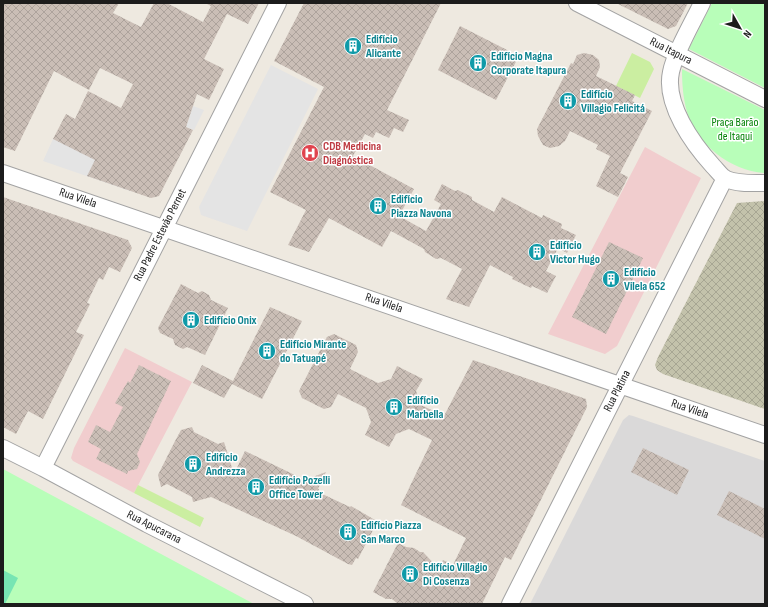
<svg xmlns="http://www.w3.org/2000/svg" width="768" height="607" font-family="'Sofia Sans Condensed',sans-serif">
  <defs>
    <pattern id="construction-cross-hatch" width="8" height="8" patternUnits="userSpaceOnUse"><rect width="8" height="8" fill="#c3c2ab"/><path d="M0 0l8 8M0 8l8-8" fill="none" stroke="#a7a693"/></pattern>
    <pattern id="building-cross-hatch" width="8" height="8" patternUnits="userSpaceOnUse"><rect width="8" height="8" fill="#cabeb6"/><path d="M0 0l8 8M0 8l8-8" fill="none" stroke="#ada39c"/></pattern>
  </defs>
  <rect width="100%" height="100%" fill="#eee9e0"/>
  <path fill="#dad9d9" d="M629,415l4,1 132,45v139l-2,4h-233l93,-184z"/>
  <path fill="#f1cdce" d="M645,147l56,31 -84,168 -12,8 -57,-20z
    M125,348l67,34 -58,111 -61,-32 -2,-3 3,-10z"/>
  <path fill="url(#construction-cross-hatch)" d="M765,201v208l-102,-35 -6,-4 -2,-5 3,-8 79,-154z"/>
  <path fill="#b8feb9" d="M712,3h53v85l-76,-39z
    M682,69l83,41v63c-34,-2 -68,-28 -78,-61 -4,-14 -5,-29 -5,-43z
    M3,469l251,135h-251z"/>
  <path fill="#cbeea1" d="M632,53l18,9 4,7 -14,29 -24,-12z
    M138,485l66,33 -4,9 -66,-34z"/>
  <path fill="#77e5b3" d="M3,570l15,8 -13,26h-2z"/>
  <path fill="#e4e4e4" d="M271,65l47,24 -71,142 -46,-16 -2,-8z
    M193,106l11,4 -10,20 -8,-3z
    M53,139l43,19 37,34 -90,-31z"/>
  <path fill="url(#building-cross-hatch)" d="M3,3h116l-6,10 28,14 13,-24h13l36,19 8,-16 -6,-3h54l-11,21 -21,-10 -23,45 20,10 -15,31 -12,-6 -11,33 7,3 -34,66 -8,2 -64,-22 8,-16 -42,-21 13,-25 9,5 13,-28 33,17 12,-24 -33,-16 -11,22 -35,-19 -39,80 -12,-4z
    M304,3h137l-54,107 22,10 -6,12 -9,-4 -5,10 -13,-6 -3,6 -8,-4 -12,22 61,33 -15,27 27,15 15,-27 -7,-4 8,-16 13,7 3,-1 14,7v3l22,12 8,-15 40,21 1,-3 19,9 -1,4 15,7 -9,18 -9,-5 -12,23 10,5 -9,17 -15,-7 -1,2 -19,-9 1,-2 -23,-12 -21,42 -23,-8 16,-30 -21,-11 -5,1 -11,-7 -1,-3 -33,-18 -9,16 -53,-29 -20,34 -21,-7 18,-35 -36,-18 54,-105 -50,-26z
    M616,3h72l-12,23 -8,3z
    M460,26l59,30 -23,44 -58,-30z
    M584,53l9,2 6,5 1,7 -4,9 39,19 -3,6 20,10 -32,62 8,4 -10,20 -22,-11 14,-30 -14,-7 2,-4 -28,-14 -5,10 -6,5 -9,2 -7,-3 -5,-9 -1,-7 34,-66 2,1 4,-9z
    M3,197l125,43 4,8 -12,24 -11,-5 -6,13 -4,-2 -12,25 3,1 -14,28 8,3 -41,84 -15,-8 -12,23 -13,-7z
    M609,242l34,16 -37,76 -34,-17z
    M181,284l17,9 4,-2 7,4 2,5 17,8 -23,47 -18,-8 -4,2 -8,-4 -2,-6 -13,-6 -2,-5z
    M270,307l32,14 -40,78 -30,-15 -8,14 -31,-15 9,-18 31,16z
    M334,334l22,11 2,7 -8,17 28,14 13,-4 6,-13 26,13 -7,12 5,14 23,11 29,-56 113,39 1,8 -76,153 -6,-3 -23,47h-84l-6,-5h-6l-13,-7 25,-49 8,4 8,1 6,4h3l15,16 5,-8 10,5 13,-27 -65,-33 31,-65 -23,-11 -13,5 -7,13 -24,-12 6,-13 -5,-14 -28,-14 -7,13 -7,2 -22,-11 -3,-7 28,-54z
    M139,365l32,16 -34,73 3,8 -3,7 -9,2 -1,3 -31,-15 5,-10 -13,-7 8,-17 14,7 13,-25 -8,-4 13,-22 2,2z
    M192,427l2,5 24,12 6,-2 10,32 11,-23 60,29 21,-8 -8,17h1l-1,3 32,15 1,-1 24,14 -3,7 2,1 -16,31 -2,-1 -4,7 -4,-1 -52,-28 -85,-39 -18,5 -1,-5 -25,-13 -6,3 -3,-12 16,-32 7,-13z
    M643,448l46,22 -12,25 -46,-23z
    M729,491l36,18v30l-48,-24z"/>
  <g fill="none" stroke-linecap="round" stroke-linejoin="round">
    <defs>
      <path id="street" d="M577,3l188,96
        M702,3c-9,19 -27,49 -31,69 -7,32 22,72 42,94 4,4 8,10 13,13 12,5 26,4 39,4
        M3,173l762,262
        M3,448l40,20 104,56 158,80
        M43,468l235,-465
        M510,604l215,-426"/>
    </defs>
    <use href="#street" stroke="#a3a3a3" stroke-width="18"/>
    <use href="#street" stroke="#fff" stroke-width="16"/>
  </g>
  <defs>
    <symbol id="building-disc" viewBox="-11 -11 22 22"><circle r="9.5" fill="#0f9aa8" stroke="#fff"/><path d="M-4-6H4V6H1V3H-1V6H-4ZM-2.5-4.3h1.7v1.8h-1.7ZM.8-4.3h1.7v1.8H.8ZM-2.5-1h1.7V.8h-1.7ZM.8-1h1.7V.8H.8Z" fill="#fff"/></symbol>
    <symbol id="hospital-disc" viewBox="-11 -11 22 22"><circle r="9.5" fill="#e0444e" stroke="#fff"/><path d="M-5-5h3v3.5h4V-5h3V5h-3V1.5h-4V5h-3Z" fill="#fff"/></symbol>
  </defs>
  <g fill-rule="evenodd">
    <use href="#building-disc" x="343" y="36" width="20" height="20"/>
    <use href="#building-disc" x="468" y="53" width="20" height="20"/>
    <use href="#building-disc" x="558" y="91" width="20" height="20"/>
    <use href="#hospital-disc" x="300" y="143" width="20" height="20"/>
    <use href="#building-disc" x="368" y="196" width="20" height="20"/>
    <use href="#building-disc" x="527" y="242" width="20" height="20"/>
    <use href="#building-disc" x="601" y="269" width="20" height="20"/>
    <use href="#building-disc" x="181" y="310" width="20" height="20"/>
    <use href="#building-disc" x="257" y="341" width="20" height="20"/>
    <use href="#building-disc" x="384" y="397" width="20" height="20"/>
    <use href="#building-disc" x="183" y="454" width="20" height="20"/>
    <use href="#building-disc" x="246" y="477" width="20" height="20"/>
    <use href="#building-disc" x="338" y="522" width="20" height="20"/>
    <use href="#building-disc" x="400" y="564" width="20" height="20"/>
  </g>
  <g text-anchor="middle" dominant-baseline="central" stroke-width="3" stroke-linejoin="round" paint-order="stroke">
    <g font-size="12" font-weight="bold" fill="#0d838f" stroke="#fff" text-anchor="start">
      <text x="366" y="39">Edifício<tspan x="366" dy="14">Alicante</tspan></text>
      <text x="491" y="56">Edifício Magna<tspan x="491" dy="14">Corporate Itapura</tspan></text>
      <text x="581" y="94">Edifício<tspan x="581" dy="14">Villagio Felicitá</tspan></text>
      <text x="391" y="199">Edifício<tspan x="391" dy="14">Piazza Navona</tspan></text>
      <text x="550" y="245">Edifício<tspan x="550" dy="14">Victor Hugo</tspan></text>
      <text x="624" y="272">Edifício<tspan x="624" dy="14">Vilela 652</tspan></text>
      <text x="204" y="320">Edifício Onix</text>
      <text x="280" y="344">Edifício Mirante<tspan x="280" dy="14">do Tatuapé</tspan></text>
      <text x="407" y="400">Edifício<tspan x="407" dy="14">Marbella</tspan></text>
      <text x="206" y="457">Edifício<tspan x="206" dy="14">Andrezza</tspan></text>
      <text x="269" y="480">Edifício Pozelli<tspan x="269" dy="14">Office Tower</tspan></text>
      <text x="361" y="525">Edifício Piazza<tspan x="361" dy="14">San Marco</tspan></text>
      <text x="423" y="567">Edifício Villagio<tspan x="423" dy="14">Di Cosenza</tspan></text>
    </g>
    <g font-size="12" fill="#1c1c1c" stroke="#fff">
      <text transform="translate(671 51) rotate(27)">Rua Itapura</text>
      <text transform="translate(78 198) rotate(19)">Rua Vilela</text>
      <text transform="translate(160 235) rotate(-63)">Rua Padre Estevão Pernet</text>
      <text transform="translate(384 303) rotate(19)">Rua Vilela</text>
      <text transform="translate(617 391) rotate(-63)">Rua Platina</text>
      <text transform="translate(690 409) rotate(19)">Rua Vilela</text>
      <text transform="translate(154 527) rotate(27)">Rua Apucarana</text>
    </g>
    <g font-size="12" fill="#028205" stroke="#fff">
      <text x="735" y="122">Praça Barão<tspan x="735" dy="14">de Itaqui</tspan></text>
    </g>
    <g font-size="12" font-weight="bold" fill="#be3a42" stroke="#fff" text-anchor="start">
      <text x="323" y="146">CDB Medicina<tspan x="323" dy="14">Diagnóstica</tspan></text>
    </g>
  </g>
  <rect width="768" height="607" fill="none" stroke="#1c1c1c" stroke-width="8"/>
  <g transform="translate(740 28) rotate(129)" stroke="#ffffff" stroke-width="3" paint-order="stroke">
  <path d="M0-3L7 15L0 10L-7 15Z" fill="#1c1c1c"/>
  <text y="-6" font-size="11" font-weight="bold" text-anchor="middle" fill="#1c1c1c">N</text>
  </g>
</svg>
